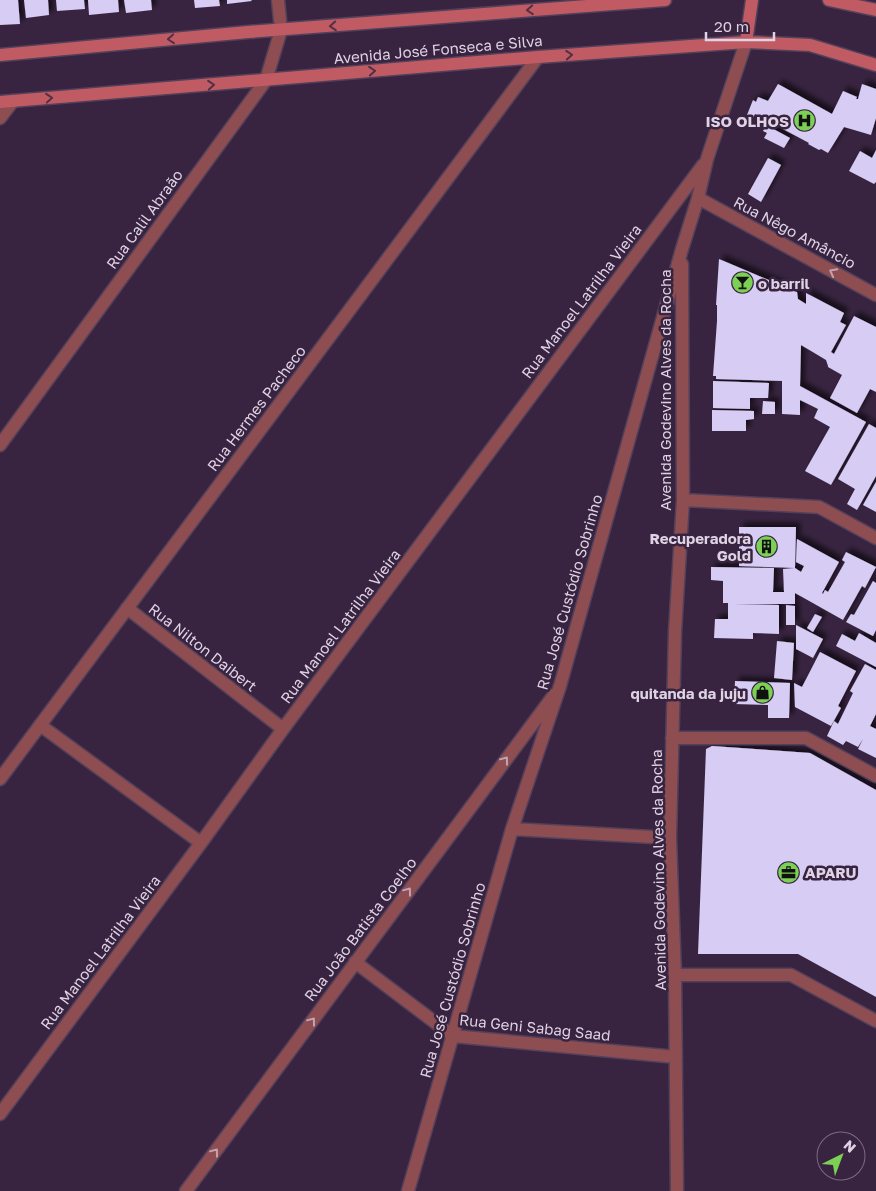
<svg xmlns="http://www.w3.org/2000/svg" width="876" height="1191" font-family="'Golos Text',sans-serif">
  <defs>
    <filter id="shadow"><feDropShadow dx="4.5" dy="-4.5" stdDeviation="2.5" flood-color="#0009"/></filter>
  </defs>
  <rect width="100%" height="100%" fill="#382440"/>
  <path fill="#d6ccf4" filter="url(#shadow)" d="M0,0h18l2,24 -20,1z
    M24,0h24l1,15 -23,3z
    M56,0h28l1,9 -28,2z
    M88,0h30l1,12 -30,3z
    M124,0h27l1,10 -26,3z
    M194,0h25l1,6 -25,2z
    M227,0h24l1,1 -25,3z
    M778,84l54,30 11,-23 14,6 -1,2h2l4,-15 14,5v29l-5,17 -27,-8 -16,26 -7,-4 -2,1 -11,-6 1,-1 -54,-29 -2,4 -6,-3 6,-15 3,2 2,-5 10,4z
    M766,125l24,13 -6,10 -20,-10 3,-5 -4,-2z
    M876,150v32l-2,2 -25,-13 11,-20 12,7z
    M768,158l13,7 -20,37 -13,-8z
    M719,259l78,33 1,7 8,5v-11l38,20 -4,9 6,3 -15,27 3,2 20,-38 22,11v65l-6,-3 -13,24 -27,-15 12,-23 -14,-8v-1l-2,-6 -25,-15 -1,41 66,36 -35,63 -26,-14 25,-44 -16,-9 4,-9 -18,-9v15l-18,-1v-33l-66,-2v-3h-3l4,-55v-16h-1z
    M713,381l56,2 -1,15h-18v11l-37,-1z
    M763,401l12,1v12h-13z
    M712,410l42,1v8l-8,1v11h-34z
    M869,424l7,4v48l-19,34 -10,-6 8,-15 -17,-10z
    M876,482v30l-13,-7z
    M739,527h57l-1,41 -56,-2z
    M797,539l42,23 -17,31 1,1 2,-4 3,2 17,-30 -3,-2 4,-8 30,15 -11,21 -3,-2 -19,34 -48,-27v11h-62l46,1v29l-26,-1v6l-39,-1 1,-19h13v-16h-5v-22l-12,-1v-13l63,1 -1,24h11l-1,-23 12,-1 6,4 3,-6 -8,-4z
    M873,581l3,2v47l-3,6 -27,-14 5,-8 3,1z
    M786,605l9,1v19h-9z
    M815,614l7,3 -9,15 -6,-4z
    M796,625l27,14 -10,19 -17,-9z
    M859,633l17,10v24l-40,-21 6,-12 13,7z
    M777,641l17,2 -2,37 -18,-2z
    M820,652l36,19 -18,35 3,2 -10,18 -36,-19 -1,-24 8,4z
    M865,664l11,6v44l-6,12 6,3v29l-18,-9 5,-10 -5,8 -12,-6 -3,4 -16,-9 7,-15 4,3 15,-31 -3,-2z
    M735,681l55,2 -1,35h-21v-13l-34,-1z
    M712,746l98,7 66,37v207l-78,-43h-100l8,-205z"/>
  <g fill="none" stroke-linecap="round" stroke-linejoin="round">
    <defs>
      <path id="street" d="M0,118l13,-17
        M698,198l178,97
        M0,445l266,-365 15,-50 -3,-30
        M683,500l136,7 57,31
        M127,608l156,121
        M40,725l161,118
        M672,738h134l70,38
        M0,779l538,-722
        M512,829l158,9
        M355,962l98,74 223,21
        M675,975h116l85,46
        M0,1114l201,-271 82,-114 420,-564
        M186,1191l368,-496
        M408,1191l104,-362 48,-143 122,-437 16,-51 9,-39 39,-117
        M677,1191l-2,-216 -5,-137 5,-206 8,-132 -1,-236"/>
      <path id="secondary" d="M829,0l47,10
        M746,42l6,-42
        M0,55l248,-23 417,-32
        M0,102l538,-45 208,-15 64,3 66,20"/>
    </defs>
    <use href="#street" stroke="#53405a" stroke-width="15"/>
    <use href="#secondary" stroke="#53405a" stroke-width="15"/>
    <use href="#street" stroke="#8d4d51" stroke-width="12"/>
    <use href="#secondary" stroke="#c15b63" stroke-width="12"/>
  </g>
  <defs><path id="oneway-chevron" d="M-2-3.5L2.5 0L-2 3.5" fill="none" stroke-width="1.6" stroke-linecap="round" stroke-linejoin="round" transform="scale(1.25)"/></defs>
  <g stroke="#532f47">
    <use href="#oneway-chevron" transform="translate(530 10) rotate(176)"/>
    <use href="#oneway-chevron" transform="translate(333 26) rotate(176)"/>
    <use href="#oneway-chevron" transform="translate(171 39) rotate(175)"/>
    <use href="#oneway-chevron" transform="translate(569 55) rotate(-4)"/>
    <use href="#oneway-chevron" transform="translate(372 71) rotate(-5)"/>
    <use href="#oneway-chevron" transform="translate(211 85) rotate(-5)"/>
    <use href="#oneway-chevron" transform="translate(49 98) rotate(-5)"/>
  </g>
  <g stroke="#c2a3b1">
    <use href="#oneway-chevron" transform="translate(833 272) rotate(-152)"/>
    <use href="#oneway-chevron" transform="translate(505 760) rotate(-53)"/>
    <use href="#oneway-chevron" transform="translate(408 891) rotate(-53)"/>
    <use href="#oneway-chevron" transform="translate(312 1021) rotate(-53)"/>
    <use href="#oneway-chevron" transform="translate(215 1152) rotate(-53)"/>
  </g>
  <defs>
    <symbol id="hospital-disc" viewBox="-11 -11 22 22"><circle r="9.5" fill="#7cd155" stroke="#382440"/><path d="M-5-5h3v3.5h4V-5h3V5h-3V1.5h-4V5h-3Z" fill="#111"/></symbol>
    <symbol id="bar-disc" viewBox="-11 -11 22 22"><circle r="9.5" fill="#7cd155" stroke="#382440"/><path d="M-6-5H6L.8 .8V4.5H3.5V6h-7V4.5H-.8V.8Z" fill="#111"/></symbol>
    <symbol id="building-disc" viewBox="-11 -11 22 22"><circle r="9.5" fill="#7cd155" stroke="#382440"/><path d="M-4-6H4V6H1V3H-1V6H-4ZM-2.5-4.3h1.7v1.8h-1.7ZM.8-4.3h1.7v1.8H.8ZM-2.5-1h1.7V.8h-1.7ZM.8-1h1.7V.8H.8Z" fill="#111"/></symbol>
    <symbol id="shop-disc" viewBox="-11 -11 22 22"><circle r="9.5" fill="#7cd155" stroke="#382440"/><path d="M-5-2.5h2.3a2.7 3.5 0 0 1 5.4 0H5L5.5 6h-11ZM-1.5-2.5h3a1.5 2.3 0 0 0-3 0Z" fill="#111"/></symbol>
    <symbol id="office-disc" viewBox="-11 -11 22 22"><circle r="9.5" fill="#7cd155" stroke="#382440"/><path d="M-6-3h4V-5.5h4V-3h4V5H-6ZM-1-4.5V-3h2v-1.5ZM-6 0V1H6V0Z" fill="#111"/></symbol>
  </defs>
  <g fill-rule="evenodd">
    <use href="#hospital-disc" x="792" y="108" width="25" height="25"/>
    <use href="#bar-disc" x="730" y="270" width="25" height="25"/>
    <use href="#building-disc" x="754" y="534" width="25" height="25"/>
    <use href="#shop-disc" x="750" y="680" width="25" height="25"/>
    <use href="#office-disc" x="776" y="860" width="25" height="25"/>
  </g>
  <g text-anchor="middle" dominant-baseline="central" stroke-width="5" stroke-linejoin="round" paint-order="stroke">
    <g font-size="15" fill="#dfd2e4" stroke="#382440">
      <text transform="translate(438 49) rotate(-5)">Avenida José Fonseca e Silva</text>
      <text transform="translate(144 219) rotate(-54)">Rua Calil Abraão</text>
      <text transform="translate(795 232) rotate(28)">Rua Nêgo Amâncio</text>
      <text transform="translate(581 301) rotate(-53)">Rua Manoel Latrilha Vieira</text>
      <text transform="translate(665 390) rotate(-90)">Avenida Godevino Alves da Rocha</text>
      <text transform="translate(256 408) rotate(-53)">Rua Hermes Pacheco</text>
      <text transform="translate(569 592) rotate(-74)">Rua José Custódio Sobrinho</text>
      <text transform="translate(340 626) rotate(-53)">Rua Manoel Latrilha Vieira</text>
      <text transform="translate(203 647) rotate(38)">Rua Nilton Daibert</text>
      <text transform="translate(658 870) rotate(-91)">Avenida Godevino Alves da Rocha</text>
      <text transform="translate(360 929) rotate(-53)">Rua João Batista Coelho</text>
      <text transform="translate(100 952) rotate(-53)">Rua Manoel Latrilha Vieira</text>
      <text transform="translate(452 980) rotate(-74)">Rua José Custódio Sobrinho</text>
      <text transform="translate(535 1027) rotate(6)">Rua Geni Sabag Saad</text>
    </g>
    <g font-size="15" font-weight="bold" fill="#dfd2e4" stroke="#382440" text-anchor="end">
      <text x="789" y="121">ISO OLHOS</text>
      <text x="758" y="283" text-anchor="start">o barril</text>
      <text x="751" y="538">Recuperadora<tspan x="751" dy="17">Gold</tspan></text>
      <text x="746" y="693">quitanda da juju</text>
      <text x="805" y="872" text-anchor="start">APARU</text>
    </g>
  </g>
  <g transform="translate(841 1156) rotate(42)"><circle r="24" fill="#382440" stroke="#7b6a82"/>
  <path d="M0-4L9 19L0 12L-9 19Z" fill="#7cd155"/>
  <text y="-8" font-size="14" font-weight="bold" text-anchor="middle" fill="#dfd2e4">N</text>
  </g>
  <path d="M706 32v8h68v-8" fill="none" stroke="#dfd2e4" stroke-width="2.5"/>
  <text x="714" y="32" font-size="15" fill="#dfd2e4" stroke="#382440" stroke-width="4" paint-order="stroke">20 m</text>
</svg>
